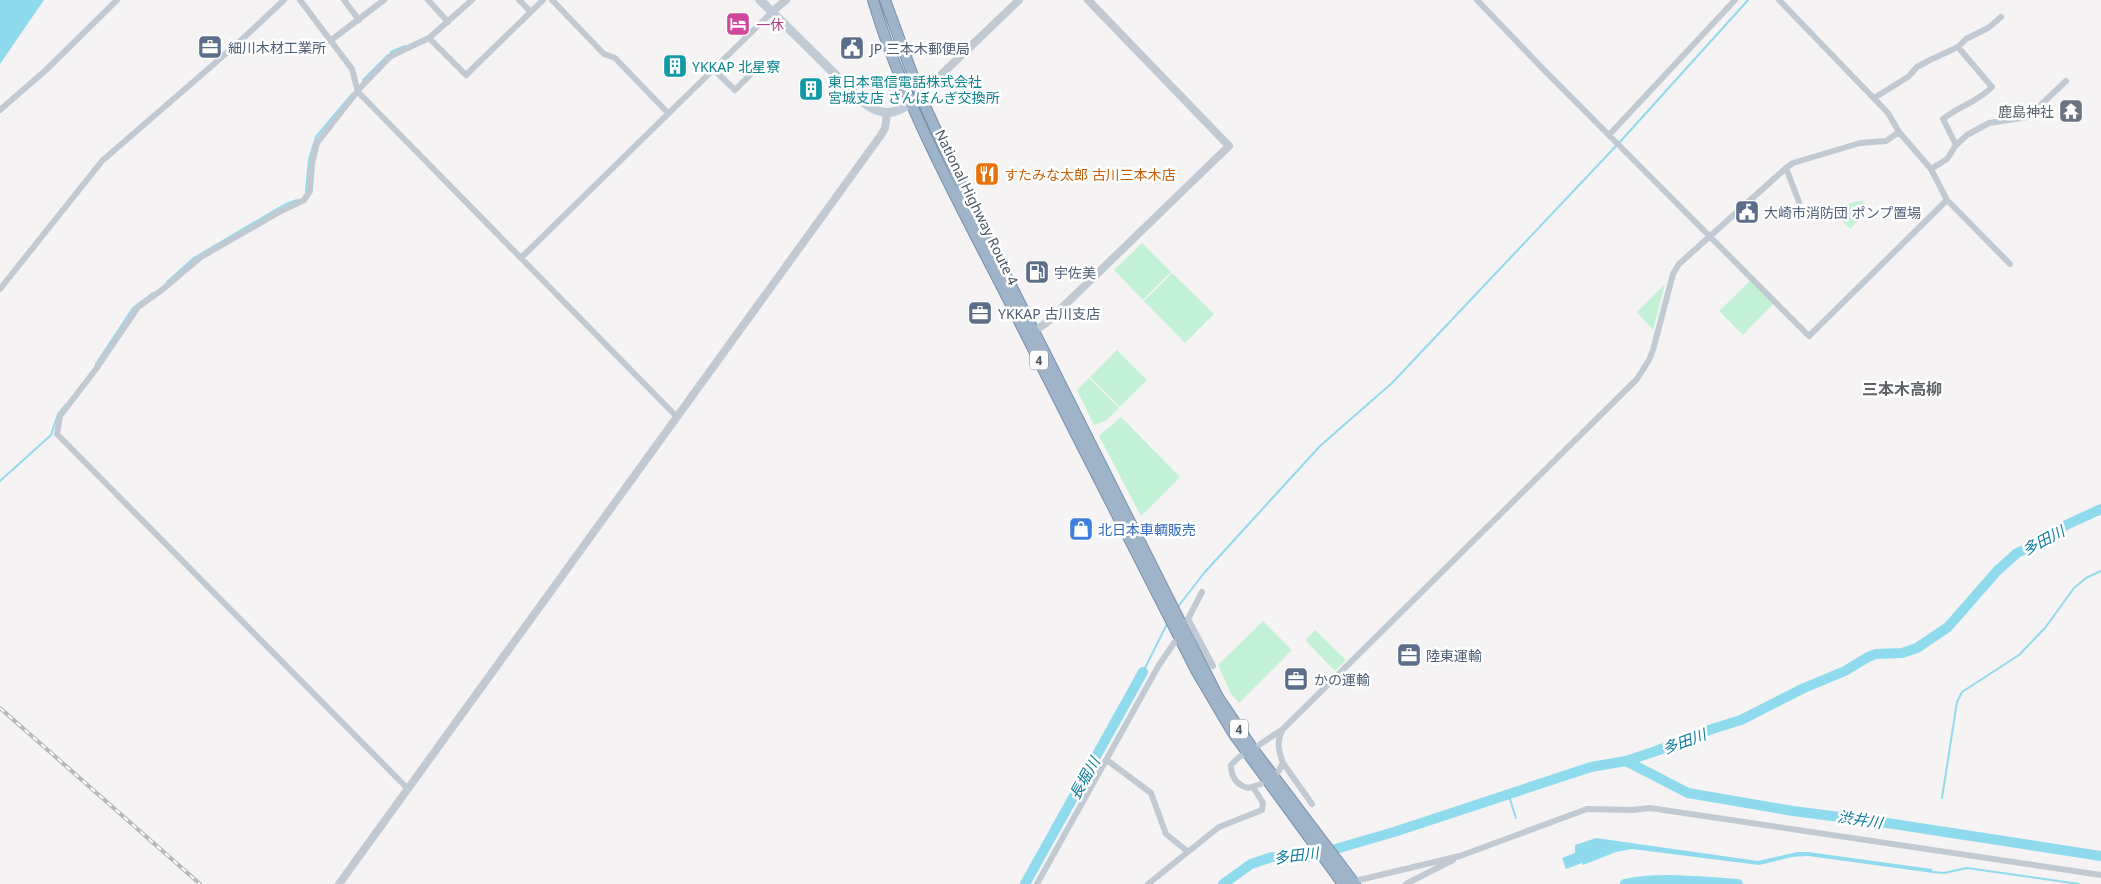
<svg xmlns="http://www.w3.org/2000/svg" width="2101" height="884" font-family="'Noto Sans','Noto Sans JP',sans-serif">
  <rect width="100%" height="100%" fill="#f5f3f3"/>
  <path fill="#c3f1d5" d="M1862,201l8,7 -20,21 -16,-17 19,-10z
    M1142,243l29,29 -28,28 -29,-30z
    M1172,273l42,41 -29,29 -41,-42z
    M1750,281l23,23 -30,31 -24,-24z
    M1665,284l-12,46 -16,-18z
    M1117,350l30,30 -27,27 -30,-30z
    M1089,378l30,30 -12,12 -13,5 -17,-35z
    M1121,417l59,60 -39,39 -42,-80z
    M1263,621l29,29 -53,53 -8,-9 -13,-29z
    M1315,630l31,30 -11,11 -30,-31z"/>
  <path fill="#90daee" d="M0,0h44l-44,64z
    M1596,838l162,23 39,-9h11l124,17 1,4 -125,-17 -16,1 -33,8 -127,-16 -16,3 -33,13 -1,-2 -16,6 -4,-11 13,-5v-8z"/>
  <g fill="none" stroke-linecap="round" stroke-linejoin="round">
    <path stroke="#90daee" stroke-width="2" d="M391,52l14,-6
      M363,80l25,-25
      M1619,143l129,-143
      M306,192l3,-33 7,-22 36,-43
      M167,282l27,-24 90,-53 13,-5
      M96,364l37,-56 20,-15
      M0,481l51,-46 7,-21 8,-10
      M1177,608l27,-35 116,-127 72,-63 224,-237
      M1143,672l25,-50
      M1508,793l8,25
      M1942,798l15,-96 5,-10 57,-37 26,-27 29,-40 12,-10 15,-7
      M1933,872l11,1 23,-5 112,16"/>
    <path stroke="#90daee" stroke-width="10" d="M1626,761l62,32 105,18 94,12 214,33
      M1025,884l118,-212
      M1223,884l28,-20 21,-7h36l86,-25 197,-65 35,-6 30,-10 56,-22 29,-9 63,-32 41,-17 23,-14 8,-3 26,-1 15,-5 31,-21 49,-56 20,-18 21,-9 28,-19 35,-16
      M1625,884c36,-8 76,-2 113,0"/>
    <defs>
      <path id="trunk" d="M873,0c31,104 84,199 133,295 63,126 127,252 191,377l36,61 110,151
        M885,0l35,95 47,103 251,499 35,52 102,135"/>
    </defs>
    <use href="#trunk" stroke="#7690ad" stroke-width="12"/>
    <path stroke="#c1cad2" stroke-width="6" d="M300,0l52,69 6,23 319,325
      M344,0l15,20
      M428,0l20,22
      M519,0l12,12
      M552,0l52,54 11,4 53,55
      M1477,0l68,71 264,265 138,-136
      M1779,0l109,113 11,19 32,37 16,31 63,64
      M429,38l37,37 77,-75
      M330,41l54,-41
      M713,69l22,21 26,-26
      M1874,98l34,-21 9,-10 13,-7 28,-13 8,-8 22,-11 13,-11
      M0,110l46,-40 71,-70
      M1609,135l126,-135
      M1956,145l-13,-26c16,-13 35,-17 49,-32l-34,-40
      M1786,168l13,34
      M1931,169l16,-10 9,-14 11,-10 22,-12 39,-6 38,-36
      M521,258l251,-246
      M0,289l102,-128 135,-117 47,-44
      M1202,592l-14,27 25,47
      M1253,749l30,-20 354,-350 12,-19 4,-10 20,-76 6,-10 107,-96 7,-5 67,-20 26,-2 13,-9
      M1247,753l-8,4 -8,8c0,12 6,20 17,23l13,-4
      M1107,760l44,33 15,41 21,17
      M1283,763l29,41
      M1278,772l5,-9c-4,-11 -7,-21 -1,-32
      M408,789l-351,-355 3,-18 36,-47 42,-62 24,-17 39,-33 80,-46 23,-11 6,-9 2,-28 5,-20 43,-55 31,-32 38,-18 43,-38
      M1359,880l101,-24 127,-47 45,1 18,-2 451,67
      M1037,884l122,-219 15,-22 6,-5
      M1148,884l71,-57 43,-17 1,-7 -10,-16
      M1406,884l47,-24"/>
    <path stroke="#c1cad2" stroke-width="8" d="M772,12l14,-12
      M920,95l99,-95
      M1030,334l16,-11 24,-23 159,-154 -141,-146
      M339,884l542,-749 4,-7 2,-14"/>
    <path stroke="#c1cbd6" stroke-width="9" d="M760,0l104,103c22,17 38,9 56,-8"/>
    <use href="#trunk" stroke="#9fb4c9" stroke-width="10"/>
    <defs>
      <path id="rail" d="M0,708l200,176"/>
    </defs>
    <use href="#rail" stroke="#b5b8bd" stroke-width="4"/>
    <use href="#rail" stroke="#fff" stroke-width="2" stroke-dasharray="5.5" stroke-linecap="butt"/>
  </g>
  <defs>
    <symbol id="hotel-square" viewBox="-11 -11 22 22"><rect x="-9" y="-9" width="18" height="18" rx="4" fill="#d1479c" stroke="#fff"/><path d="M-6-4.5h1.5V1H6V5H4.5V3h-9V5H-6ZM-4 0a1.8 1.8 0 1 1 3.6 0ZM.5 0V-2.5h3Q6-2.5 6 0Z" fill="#fff"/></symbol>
    <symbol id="office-square" viewBox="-11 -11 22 22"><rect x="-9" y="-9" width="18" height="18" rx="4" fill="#5c6f8a" stroke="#fff"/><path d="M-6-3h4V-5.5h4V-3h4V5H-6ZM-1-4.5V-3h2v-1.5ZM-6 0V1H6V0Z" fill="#fff"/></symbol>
    <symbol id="civic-square" viewBox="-11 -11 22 22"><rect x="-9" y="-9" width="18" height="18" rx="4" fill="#5c6f8a" stroke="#fff"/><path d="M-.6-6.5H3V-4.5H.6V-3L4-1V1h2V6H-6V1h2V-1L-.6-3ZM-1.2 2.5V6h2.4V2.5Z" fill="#fff"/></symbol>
    <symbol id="building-square" viewBox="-11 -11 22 22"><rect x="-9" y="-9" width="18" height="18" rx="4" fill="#0f9aa8" stroke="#fff"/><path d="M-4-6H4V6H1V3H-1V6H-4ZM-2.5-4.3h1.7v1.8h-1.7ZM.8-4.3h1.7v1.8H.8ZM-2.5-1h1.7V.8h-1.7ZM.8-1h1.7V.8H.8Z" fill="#fff"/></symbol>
    <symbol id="temple-square" viewBox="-11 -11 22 22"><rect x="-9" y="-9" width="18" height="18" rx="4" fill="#6b7280" stroke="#fff"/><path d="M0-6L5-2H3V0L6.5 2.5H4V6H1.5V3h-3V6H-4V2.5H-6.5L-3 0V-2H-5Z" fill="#fff"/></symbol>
    <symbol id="restaurant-square" viewBox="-11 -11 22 22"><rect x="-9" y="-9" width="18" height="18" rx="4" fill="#e8710a" stroke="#fff"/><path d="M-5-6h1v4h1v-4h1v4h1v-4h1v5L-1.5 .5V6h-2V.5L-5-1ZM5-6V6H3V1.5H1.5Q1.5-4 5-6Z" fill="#fff"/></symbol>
    <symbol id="fuel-square" viewBox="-11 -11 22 22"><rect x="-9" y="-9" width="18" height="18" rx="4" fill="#5c6f8a" stroke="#fff"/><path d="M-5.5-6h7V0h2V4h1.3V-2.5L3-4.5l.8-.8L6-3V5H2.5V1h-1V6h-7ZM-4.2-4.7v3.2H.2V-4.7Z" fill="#fff"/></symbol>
    <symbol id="shop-square" viewBox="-11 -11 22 22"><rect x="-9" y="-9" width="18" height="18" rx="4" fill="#3f7fe0" stroke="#fff"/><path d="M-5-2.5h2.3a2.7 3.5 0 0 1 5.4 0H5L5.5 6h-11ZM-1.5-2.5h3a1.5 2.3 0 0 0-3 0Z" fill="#fff"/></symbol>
  </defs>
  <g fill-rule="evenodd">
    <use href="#hotel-square" x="724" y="10" width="28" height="28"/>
    <use href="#office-square" x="196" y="33" width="28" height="28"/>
    <use href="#civic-square" x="838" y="34" width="28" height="28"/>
    <use href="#building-square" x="661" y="52" width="28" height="28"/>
    <use href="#building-square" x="797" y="75" width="28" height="28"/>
    <use href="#temple-square" x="2057" y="97" width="28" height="28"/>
    <use href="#restaurant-square" x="973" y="160" width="28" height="28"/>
    <use href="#civic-square" x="1733" y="198" width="28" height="28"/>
    <use href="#fuel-square" x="1023" y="258" width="28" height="28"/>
    <use href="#office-square" x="966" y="299" width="28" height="28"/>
    <use href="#shop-square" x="1067" y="515" width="28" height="28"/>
    <use href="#office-square" x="1395" y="641" width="28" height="28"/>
    <use href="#office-square" x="1282" y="665" width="28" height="28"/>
  </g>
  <g text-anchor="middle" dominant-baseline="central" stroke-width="5" stroke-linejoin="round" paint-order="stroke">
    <g fill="#fff" stroke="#808990" stroke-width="1">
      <rect x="1030" y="350.5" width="18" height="19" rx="4"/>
      <rect x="1230" y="719.5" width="18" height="19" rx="4"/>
    </g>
    <g font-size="12" font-weight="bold" fill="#4a5661">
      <text x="1039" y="360">4</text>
      <text x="1239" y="729">4</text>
    </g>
    <g font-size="14" fill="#b23c85" stroke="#fff" text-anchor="start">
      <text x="756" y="24">一休</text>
    </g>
    <g font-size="14" fill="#4e5e75" stroke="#fff" text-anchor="start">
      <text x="228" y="47">細川木材工業所</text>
      <text x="870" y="48">JP 三本木郵便局</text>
      <text x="1764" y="212">大崎市消防団 ポンプ置場</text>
      <text x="1054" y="272">宇佐美</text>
      <text x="998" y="313">YKKAP 古川支店</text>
      <text x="1426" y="655">陸東運輸</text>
      <text x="1314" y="679">かの運輸</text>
    </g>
    <g font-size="14" fill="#0d838f" stroke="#fff" text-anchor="start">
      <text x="692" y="66">YKKAP 北星寮</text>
      <text x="828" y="81">東日本電信電話株式会社<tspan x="828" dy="16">宮城支店 さんぼんぎ交換所</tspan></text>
    </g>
    <g font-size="14" fill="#5b616d" stroke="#fff" text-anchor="end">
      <text x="2054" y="111">鹿島神社</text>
    </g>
    <g font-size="14" fill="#c56008" stroke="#fff" text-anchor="start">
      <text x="1004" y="174">すたみな太郎 古川三本木店</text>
    </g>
    <g font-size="14" fill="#4a5661" stroke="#fff">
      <text transform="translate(977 207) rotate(64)">National Highway Route 4</text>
    </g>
    <g font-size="14" fill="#366cbe" stroke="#fff" text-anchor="start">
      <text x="1098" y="529">北日本車輌販売</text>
    </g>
    <g font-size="15" font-style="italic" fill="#0c7c9b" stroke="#fff">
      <text transform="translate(2043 540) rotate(-28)">多田川</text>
      <text transform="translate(1684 741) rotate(-20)">多田川</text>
      <text transform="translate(1084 778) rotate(-61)">長堀川</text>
      <text transform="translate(1860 819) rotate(9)">渋井川</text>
      <text transform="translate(1296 855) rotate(-7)">多田川</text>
    </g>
    <g font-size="16" font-weight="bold" fill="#5f6368" stroke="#fff">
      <text x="1902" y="389">三本木高柳</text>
    </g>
  </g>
</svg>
